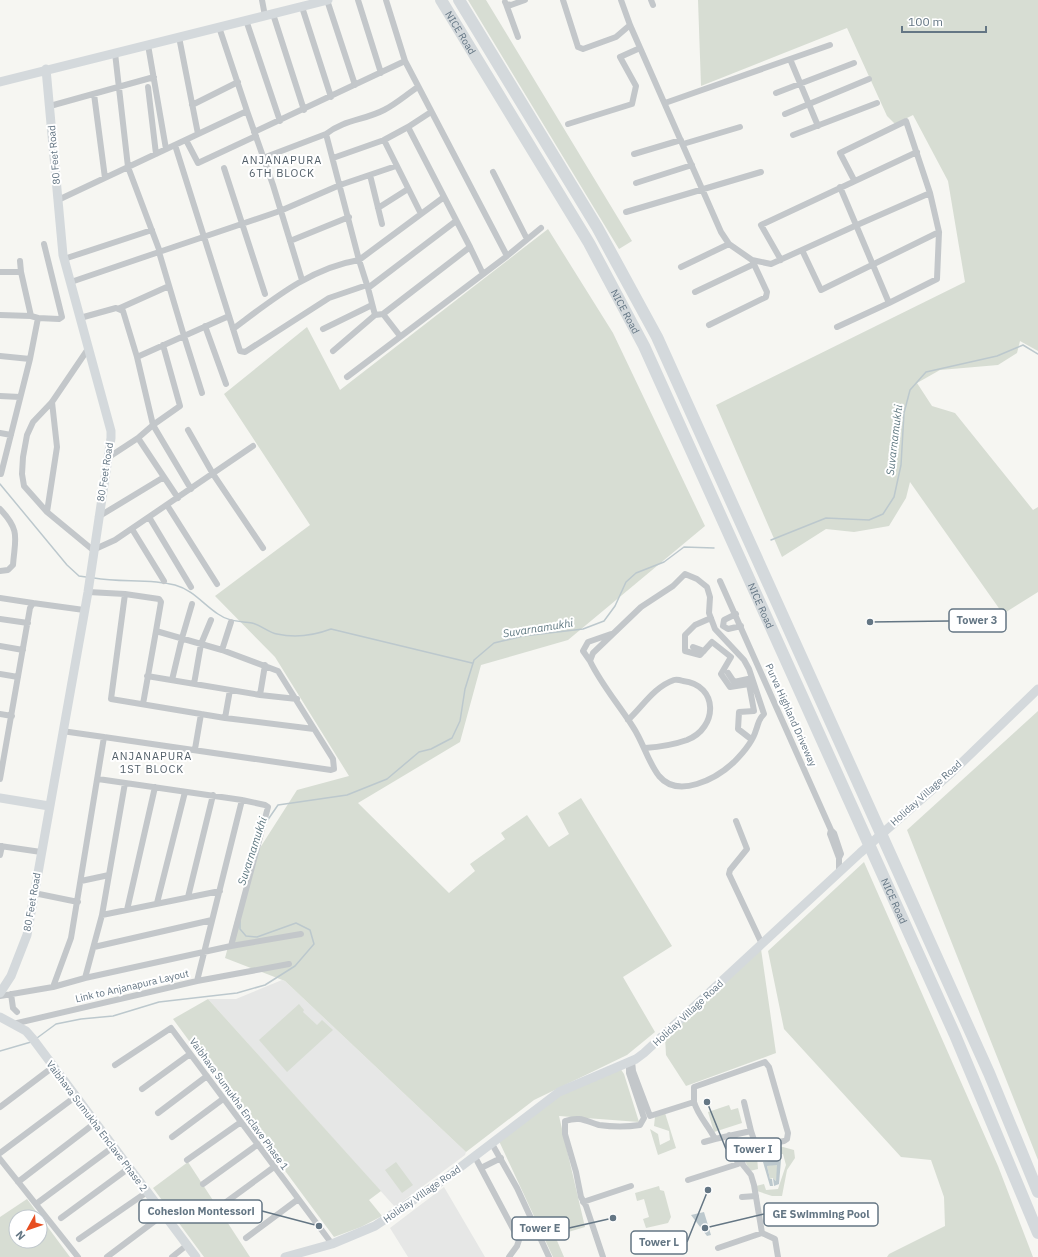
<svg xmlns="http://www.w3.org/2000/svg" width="1038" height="1257" font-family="'IBM Plex Sans',sans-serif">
  <rect width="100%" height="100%" fill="#f6f6f2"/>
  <path fill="#e6e7e6" d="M282,980l3,1 181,171 -1,3 -70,52 -187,-208h28z
    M444,1187l41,70h-77l-18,-29z"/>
  <path fill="#d7ddd3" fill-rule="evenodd" d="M468,0h18l146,241 -13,8z
    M698,0h340v351l-18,-10 -3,12 -19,12 -58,5 -23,13 15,23 23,7 78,97 5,-3v85l-35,22 -93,-132 -4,16 -17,28 -35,6 -28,-3 -44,28 -66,-152 249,-123 -17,-101 -35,-66 -18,9 -8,-8 -40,-88 -146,58z
    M548,229l65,104 92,193 -137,114 -87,25 -21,77 -102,61 91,90 26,-22 -5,-7 35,-25 -4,-6 26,-18 22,32 20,-13 -11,-21 23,-15 91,148 -49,31 32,55 -28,23 -93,45 -68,52 -181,-171 -60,-23 26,-96 46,-72 52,-14 -74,-119 -60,-61 95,-71 -86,-131 83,-67 33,63z
    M1038,711v449l-131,-330z
    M864,862l134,304 35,91h-146l2,-3 56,-28 -1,-29 -13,-37 -30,-3 -117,-128 -16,-78z
    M761,949l15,104 -90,33 -20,-31 -1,-18z
    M208,999l173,192 -12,9 13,16 -21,11 -27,10 -161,-218z
    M299,1004l5,6 -1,2 14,13 5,-5 11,10 -46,42 -28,-32z
    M620,1068l4,6 15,48 -80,-6 26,111 -30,9 9,21h-11l-54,-116 52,-44z
    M729,1105l2,5 7,-2 4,15 -28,9 -6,-20z
    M665,1113l11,35 -18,7 -8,-26 8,5 2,11 10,-5 -1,-9 -15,-5 1,-9z
    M765,1147l1,2 17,-2 11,3 1,8 -8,12 -5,26h-10l-15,-5 -1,-5 8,-2 2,6 12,-1 8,-24 -3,-11 -26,3 1,12 -8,2 -8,-16z
    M188,1162l62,95h-46l-51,-69z
    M396,1162l17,23 -11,8 -17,-23z
    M777,1164c1,4 0,14 -1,17l-3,-3 -3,1 -3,-13z
    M659,1186l1,4 4,1 7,26 -3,6 -22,5 -3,-9 6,-2 -5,-18 -7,2 -2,-8z
    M27,1199l37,50 6,8h-70v-40zM16,1217h24v24h-24z"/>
  <path fill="#bcc8cd" d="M781,1160l-2,24 -5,2 -1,-8 3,3 1,-16 -10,1 3,13h2l1,7h-3l-7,-24z
    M704,1212l7,23 -4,1 -16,-21z"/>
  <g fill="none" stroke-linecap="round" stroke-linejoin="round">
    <path stroke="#bcc8cd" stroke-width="1.5" d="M0,484l67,81 12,11 7,1
      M771,540l55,-22 43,2 14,-6 11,-17 7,-32 3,-52 6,-23 16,-18 71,-16 26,-11 15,9
      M94,578c27,5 54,0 81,7 18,5 28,19 43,29 11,8 22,7 34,9 9,2 17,10 25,11 18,4 38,1 54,-5l141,34
      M267,821l11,-16 69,-10 40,-16 32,-27 12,-3 21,-11 8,-17 5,-32 9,-29 20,-17 29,-7 60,-7 21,-8 11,-15 11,-24 10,-9 28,-11 20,-15 30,1
      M37,1038l19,-14 25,-5 32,-3 46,-14 78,-9 28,-8 30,-19 19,-22 -4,-14 -14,-7 -39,14 -11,-1 -6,-7v-8
      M0,1051l31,-9"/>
    <path stroke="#c3c7ca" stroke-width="6" d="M262,0l3,16
      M327,0l28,85
      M358,0l23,73
      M563,0l15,47 5,2 33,-12 14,-12
      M621,0l9,25 91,207 8,12 23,16 19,4 86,-39 73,-32
      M651,0l2,5
      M505,2l1,2 5,1 14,-5
      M506,4l12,33
      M302,7l29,90
      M273,14l31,96
      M246,20l34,101
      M179,37l19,97
      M148,45l18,104
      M115,53l13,114 32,85
      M790,59l28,67
      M148,87l8,67
      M776,93l78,-30
      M94,94l11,84
      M665,103l165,-58
      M192,105l46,-23
      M50,106l104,-29
      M247,111l26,74 29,95
      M431,112l-23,15 62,120
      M785,114l84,-35
      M568,124l64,-20 4,-18 -16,-29 20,-9
      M408,127l-24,13 37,74
      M254,132l151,-71
      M326,134c17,-14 39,-14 58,-24 12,-6 23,-16 34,-23
      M793,135l84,-32
      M186,140l12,23 58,-27
      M683,144l57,-17
      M634,154l47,-14
      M333,158l51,-18
      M224,168l41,126
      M493,172l34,67
      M370,175l12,49
      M636,183l56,-18
      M840,187l49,116 48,-24 2,-47 -9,-39 -24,-72 -66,32 14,27
      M58,200l189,-89 -28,-84
      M378,208l30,-19
      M626,212l135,-40
      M290,241l59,-24
      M802,250l19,40 118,-58
      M159,252l121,-41 60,-26 56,-19
      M507,256l34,-28
      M64,259l88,-29
      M781,260l-20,-35 156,-73
      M20,261l1,11
      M681,267l48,-23
      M0,272h21l10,44 7,2 -8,41 -29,115
      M71,282l88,-30 25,84 45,-20 -54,-171
      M368,288l-9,-28 85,-63
      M695,292l59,-28
      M120,308l49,-22
      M383,314l87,-67 13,27
      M0,315l31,1
      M375,315l-7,-27 88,-67
      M229,316l11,35 5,1 84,-54 38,-13
      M38,318l21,1 3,-2 -18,-73
      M80,318l36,-10 7,3 14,46
      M709,325l57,-28 1,-5 -15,-32
      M205,326l21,58
      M837,327l52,-24
      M233,329c39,-29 77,-61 126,-69l-33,-126 -63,24
      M323,329l49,-24
      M163,345l17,61 -27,19 38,64
      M88,349l-36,53 -19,20 -6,13 -4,22 -1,17 2,12 23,26 46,38 22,-10 138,-94
      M333,351l42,-36 8,-1 17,22
      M0,356l30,3
      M347,377l160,-121 -102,-195 -19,-61
      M0,396l20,1
      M188,430l25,44 50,74
      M0,433l11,2
      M138,438l26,39
      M109,457l29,-19 15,-13 -16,-68 47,-21 18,57
      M167,505l50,79
      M0,509c21,22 15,29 13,56l-5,5 -8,1
      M47,512l10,-65 -5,-45
      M98,517l66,-40 14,21
      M149,517l42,70
      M132,529l32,52
      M685,574l12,5 10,8 3,10 -1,16 6,16 29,31 5,9 15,45c-6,6 -5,8 -8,16 -3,11 -14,24 -22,32 -18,17 -56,37 -75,14 -11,-14 -16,-34 -26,-49 -14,-22 -32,-43 -43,-66l3,-8 48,-46 32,-21z
      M720,581l111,249
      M88,592l37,2 34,5 2,3 -5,29 66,19 56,21 55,88 1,10 -3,1 -227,-33
      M125,594l-14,105 114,19 89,11
      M0,598l33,5
      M711,618l-16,7 -10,10v16l15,4 12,-13 19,15 -10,17 9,13 19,-3 5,27 -15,1 -1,17 13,10
      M0,619l28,4
      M723,626l1,-6 12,-6
      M723,626l5,3 13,-3
      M0,646l23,4
      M693,647l11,4
      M222,650l9,-28
      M590,661l-7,-10 5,-9 23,-8
      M728,673l6,9 14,-3 1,5
      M0,674l18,3
      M147,676l113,19 37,4
      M172,680l10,-42 10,-34
      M194,684l7,-40 10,-24
      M260,695l5,-30
      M143,704l13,-73
      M0,714l12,2
      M225,718l5,-28
      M628,720c15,-14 26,-33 46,-40 3,-1 6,0 9,1 36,4 35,47 4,59 -14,5 -28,7 -42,8
      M195,749l6,-35
      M0,779l30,-171 3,-5 51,7
      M736,821l11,28 -17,21 -1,4 33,70
      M0,846l41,6
      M0,855l2,-9
      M839,858l-9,-24 1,-4 3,3 7,21 -2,4v15
      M81,881l28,-6
      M34,893l44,9
      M188,897l25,-102
      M157,903l28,-111
      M127,910l28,-123
      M102,915l118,-24
      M231,946l70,-12
      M94,947l118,-27
      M85,978l17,-63 23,-132
      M197,981l92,-17
      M53,987l18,-49 33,-201 -42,-6
      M11,994l2,14 4,4
      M0,996l53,-9 32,-9 146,-32 37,-139 -3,-2 -23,-5 -144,-21
      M13,1024l184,-43 45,-181
      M632,1061l1,10 17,45 44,-14v-15l71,-25 4,5 19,66 -1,6 -3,2 -26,5 -3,-3 -4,-12
      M115,1065l56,-37 161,216
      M142,1089l48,-35
      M694,1102c4,14 15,24 21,37l36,-8 -7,-29
      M0,1107l53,-40
      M158,1113l49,-37
      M734,1136l9,29 8,10 3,10 8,48 13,6 3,18
      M172,1137l51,-38
      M704,1142l11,-3
      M492,1144l25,44 32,69
      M738,1149l17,-6
      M0,1153l75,-56
      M475,1157l44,83 -2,6 -8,11
      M0,1159l78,98
      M187,1160l54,-38
      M481,1168l20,-10
      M688,1180l50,-16 -9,-29
      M18,1182l77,-59
      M203,1184l54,-39
      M742,1197l14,-1
      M583,1202l48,-16
      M36,1204l77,-57
      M218,1208l56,-41
      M61,1218l68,-50
      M246,1238l51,-38
      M79,1239l68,-47
      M718,1248l44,-15
      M107,1257l57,-43
      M172,1257l15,-12
      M603,1257l-17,-51 -5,-9 -5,-25 -11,-38v-13c16,-5 20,0 34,4 14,2 28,2 41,0l4,-7 -15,-45v-8"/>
    <path stroke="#d4d9dc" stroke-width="9" d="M0,82l328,-82
      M0,798l49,8
      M0,993l11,-17 16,-41 61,-343 23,-154v-7l-48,-176 -17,-186
      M0,1017l26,14 7,8 163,218
      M285,1257l47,-13 43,-18 71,-48 113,-86 77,-33 8,-6 216,-200 90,-79 88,-85"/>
    <g stroke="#d4d9dc" stroke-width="12">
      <path id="s1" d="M441,0l148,243 55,103 311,689 83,198"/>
      <path d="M459,0l138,227 60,110 332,736 49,119"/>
    </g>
  </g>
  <g text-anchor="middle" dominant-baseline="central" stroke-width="4" stroke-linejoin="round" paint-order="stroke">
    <g font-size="10" fill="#647684" stroke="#fff">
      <text stroke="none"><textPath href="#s1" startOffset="38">NICE Road</textPath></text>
      <text transform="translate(54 155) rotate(-95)">80 Feet Road</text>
      <text stroke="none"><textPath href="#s1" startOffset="362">NICE Road</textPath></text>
      <text transform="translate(105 472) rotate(-81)">80 Feet Road</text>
      <text stroke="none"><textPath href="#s1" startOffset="686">NICE Road</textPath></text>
      <text transform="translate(791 715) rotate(66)">Purva Highland Driveway</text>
      <text transform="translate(926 793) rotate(-42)">Holiday Village Road</text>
      <text stroke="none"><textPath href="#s1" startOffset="1010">NICE Road</textPath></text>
      <text transform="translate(32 902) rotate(-80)">80 Feet Road</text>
      <text transform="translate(132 986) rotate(-13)">Link to Anjanapura Layout</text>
      <text transform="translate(688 1013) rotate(-43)">Holiday Village Road</text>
      <text transform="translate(239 1104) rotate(54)">Vaibhava Sumukha Enclave Phase 1</text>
      <text transform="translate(97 1126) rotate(53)">Vaibhava Sumukha Enclave Phase 2</text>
      <text transform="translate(422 1194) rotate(-35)">Holiday Village Road</text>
    </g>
    <g font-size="11" letter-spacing="1" fill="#525f69" stroke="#fff">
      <text x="282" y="160">ANJANAPURA<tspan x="282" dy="13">6TH BLOCK</tspan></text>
      <text x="152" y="756">ANJANAPURA<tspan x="152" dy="13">1ST BLOCK</tspan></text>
    </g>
    <g font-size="11" font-style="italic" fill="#5f7881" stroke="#fff">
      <text transform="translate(894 440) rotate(-83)">Suvarnamukhi</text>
      <text transform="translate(538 628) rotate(-9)">Suvarnamukhi</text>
      <text transform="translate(252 851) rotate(-72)">Suvarnamukhi</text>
    </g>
  </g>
  <path fill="none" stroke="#647684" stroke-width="1.5" d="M870 622L949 621M707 1102L726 1149M319 1226L262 1211M705 1228L764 1214M613 1218L569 1228M708 1190L687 1242"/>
  <g fill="#647684" stroke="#fff" stroke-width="1.5">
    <circle cx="870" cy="622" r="4"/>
    <circle cx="707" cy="1102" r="4"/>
    <circle cx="319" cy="1226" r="4"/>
    <circle cx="705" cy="1228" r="4"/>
    <circle cx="613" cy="1218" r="4"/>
    <circle cx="708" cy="1190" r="4"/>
  </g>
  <g fill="#fff" stroke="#647684" stroke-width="1.5">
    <rect x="949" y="609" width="57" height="23" rx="4"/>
    <rect x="726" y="1138" width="55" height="23" rx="4"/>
    <rect x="139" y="1200" width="123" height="23" rx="4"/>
    <rect x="764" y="1203" width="114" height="23" rx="4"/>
    <rect x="512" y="1217" width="57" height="23" rx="4"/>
    <rect x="631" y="1231" width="56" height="23" rx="4"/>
  </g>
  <g font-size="11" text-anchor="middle" font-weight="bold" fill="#647684">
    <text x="977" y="624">Tower 3</text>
    <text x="753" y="1153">Tower I</text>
    <text x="201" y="1215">Cohesion Montessori</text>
    <text x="821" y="1218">GE Swimming Pool</text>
    <text x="540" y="1232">Tower E</text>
    <text x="659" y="1246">Tower L</text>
  </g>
  <g transform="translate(28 1229) rotate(230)"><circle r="19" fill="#ffffff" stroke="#c1c8ce"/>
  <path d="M0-3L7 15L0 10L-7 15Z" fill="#e74e21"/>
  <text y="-6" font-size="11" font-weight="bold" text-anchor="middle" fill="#647684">N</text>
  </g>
  <path d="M902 26v6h84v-6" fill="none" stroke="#647684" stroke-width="2"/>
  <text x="908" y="26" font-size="12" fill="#647684" stroke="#ffffff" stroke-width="3" paint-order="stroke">100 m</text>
</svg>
